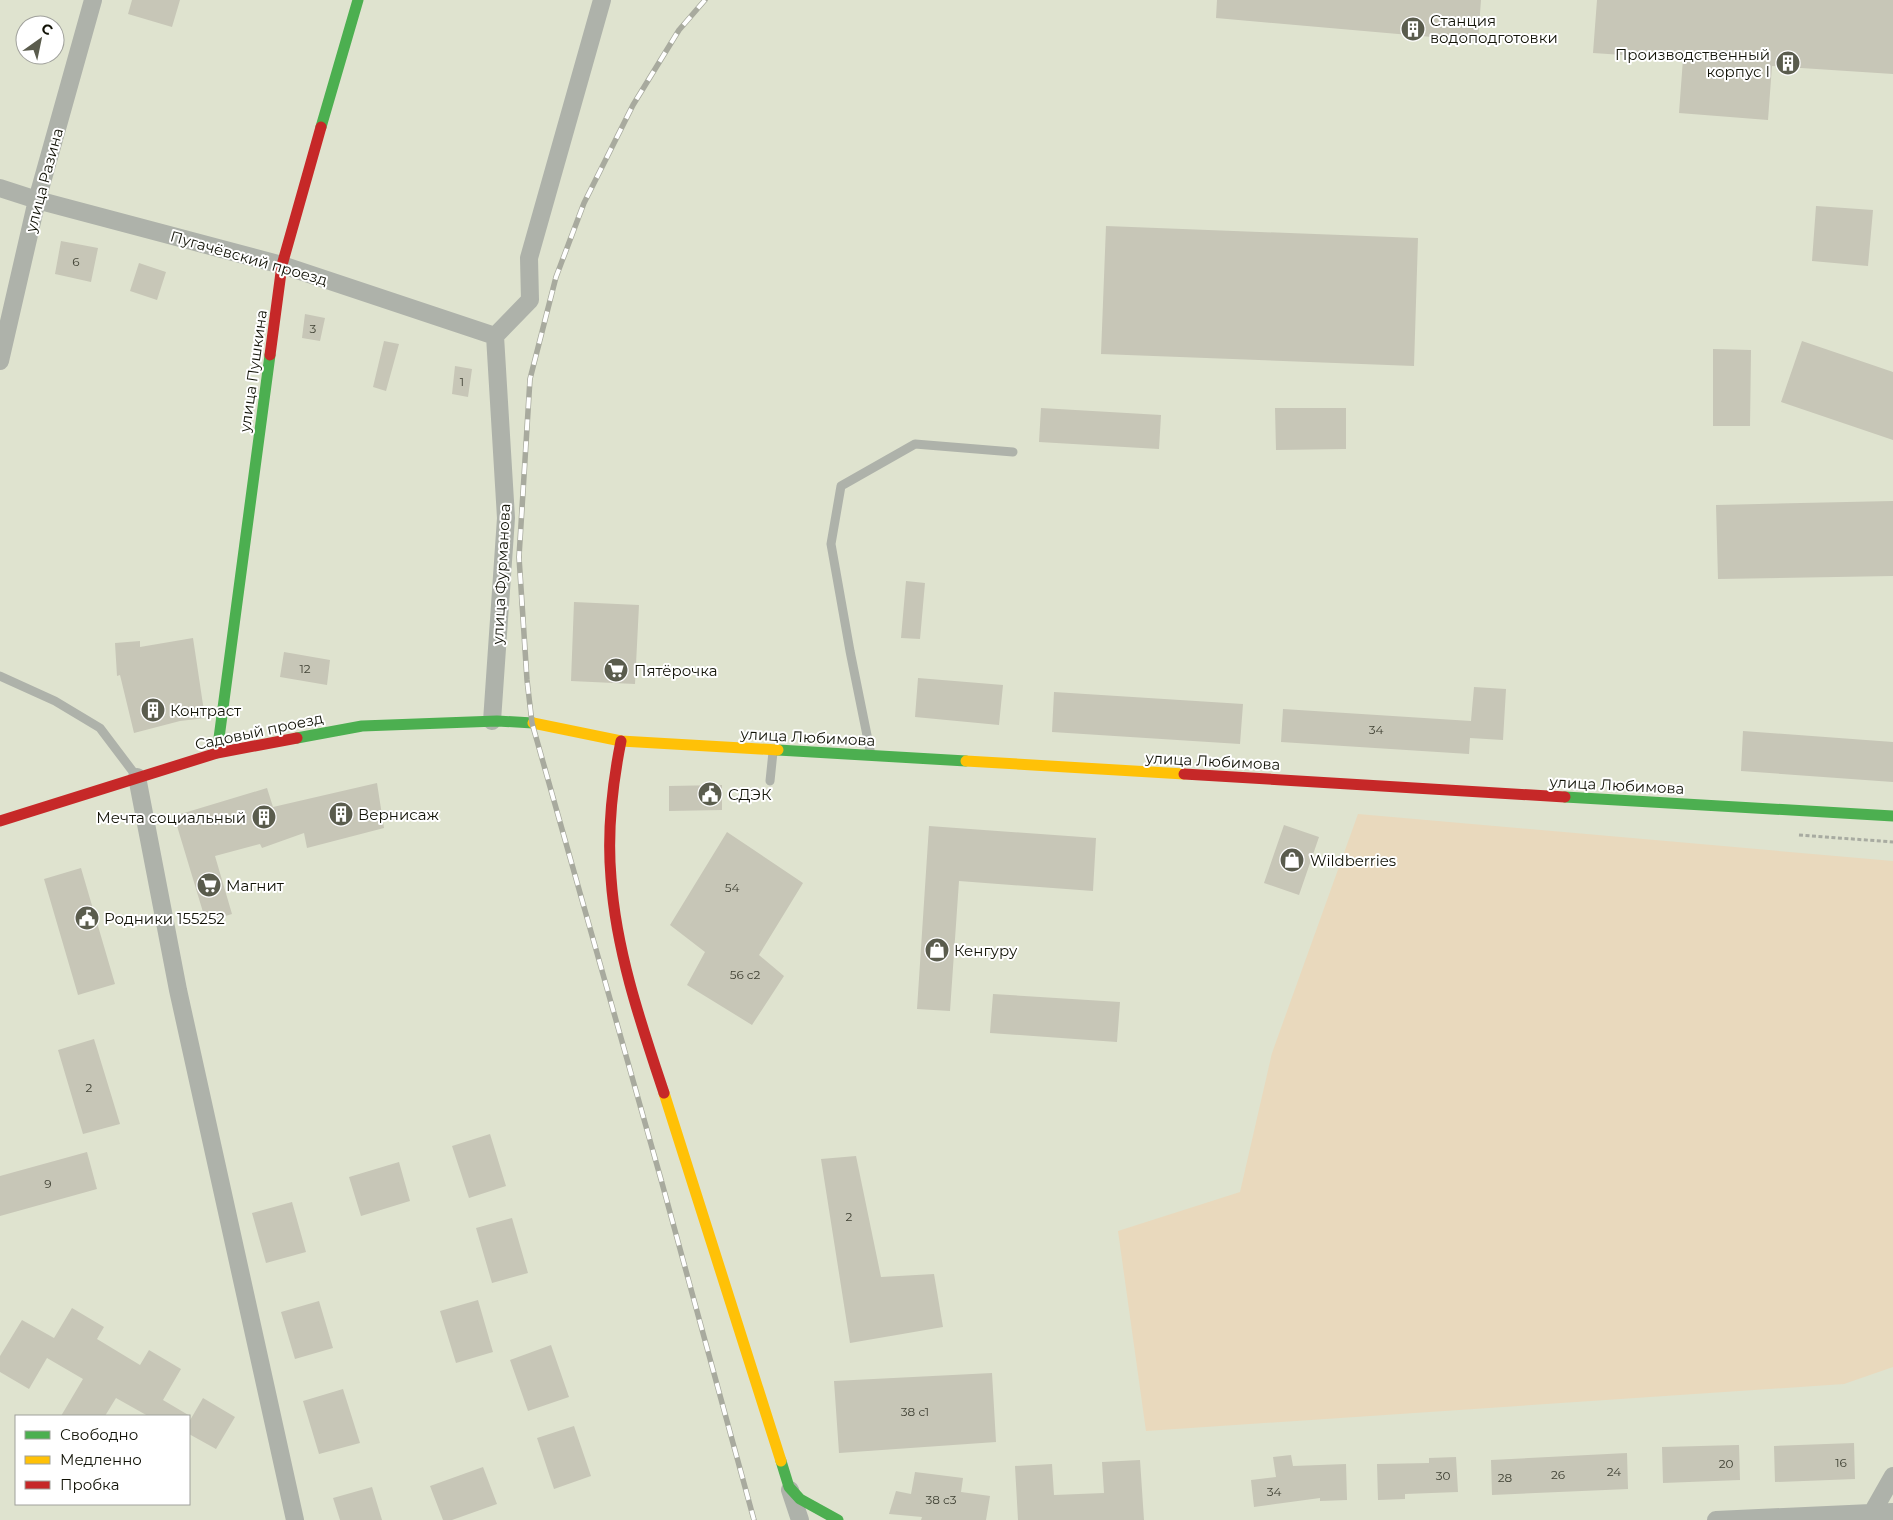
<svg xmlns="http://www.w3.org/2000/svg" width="1893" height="1520" font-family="Montserrat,sans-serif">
  <rect width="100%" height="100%" fill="#dfe3cf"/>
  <path fill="#e9d9bd" d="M1358,814l535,47v506l-49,17 -698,47 -28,-200 122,-39 32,-139z"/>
  <path fill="#c7c6b7" d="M132,0h48l-8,27 -44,-13z
    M1217,0h264l-3,41 -262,-23z
    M1597,0h296v74l-121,-8 -4,54 -89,-7 4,-54 -90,-6z
    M1816,206l57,4 -5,56 -56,-5z
    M1106,226l312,12 -4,128 -313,-12z
    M61,241l37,7 -7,34 -36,-8z
    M139,263l27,9 -9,28 -27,-9z
    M305,314l20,4 -5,23 -18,-3z
    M384,341l15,3 -13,47 -13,-4z
    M1802,341l91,31v68l-112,-38z
    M1713,349l38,1 -1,76h-37z
    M455,366l17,3 -4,28 -16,-3z
    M1041,408l120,7 -2,34 -120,-7z
    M1275,408h71v41l-70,1z
    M1893,501v75l-175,3 -2,-74z
    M906,581l19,2 -5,56 -19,-1z
    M574,602l65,3 -4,79 -64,-3z
    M193,638l12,80 -25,3 -46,12 -14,-58 -3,1 -2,-33 25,-2v6z
    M284,652l46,8 -3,25 -47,-8z
    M918,678l85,7 -4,40 -84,-8z
    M1474,687l32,2 -3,51 -33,-2 -1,16 -188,-12 2,-33 188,12z
    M1054,692l189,12 -3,40 -188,-12z
    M1743,731l150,11v40l-152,-11z
    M377,783l7,45 -77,20 -3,-15 -42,15 -2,-4 -45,12 17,58 -26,8 -32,-106 93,-28 6,19z
    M722,785v25l-53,1v-25z
    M1284,825l35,12 -20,58 -35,-12z
    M929,826l167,12 -3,53 -134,-10 -9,130 -33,-2z
    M727,832l76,51 -44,72 25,21 -32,49 -65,-40 18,-33 -35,-27z
    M81,868l34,116 -37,11 -34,-116z
    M993,994l127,8 -3,40 -127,-9z
    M94,1039l26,85 -37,10 -25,-84z
    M490,1134l16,52 -37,12 -17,-52z
    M87,1152l10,37 -97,27v-40z
    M856,1156l25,121 53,-3 9,53 -93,16 -29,-184z
    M399,1162l11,39 -49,15 -12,-39z
    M292,1202l14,50 -40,11 -14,-50z
    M512,1218l16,55 -36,10 -16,-55z
    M478,1300l15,52 -37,11 -16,-52z
    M319,1301l14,47 -38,11 -14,-47z
    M72,1308l32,19 -7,12 43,26 9,-15 32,19 -18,31 27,16h-42l-32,-18 -11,18h-44l22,-37 -36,-21 -18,31 -29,-17v-16l22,-36 32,18z
    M551,1345l18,52 -41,14 -18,-51z
    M992,1373l4,69 -157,11 -5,-72z
    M343,1389l17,54 -41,11 -16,-53z
    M203,1398l32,19 -19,32 -27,-15v-12z
    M574,1426l17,50 -37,13 -17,-51z
    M1854,1443l1,36 -80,3 -1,-36z
    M1739,1445l1,35 -77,3 -1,-36z
    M1627,1453l1,36 -136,6 -1,-35z
    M1291,1455l2,11 53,-2 1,36 -27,1v-3l-66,9 -3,-27 25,-3 -3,-20z
    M1456,1457l2,35 -53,2v5l-27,1 -1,-36 52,-1v-5z
    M1140,1460l4,60h-126l-3,-54 37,-2 2,31 50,-2 -2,-31z
    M483,1467l14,37 -45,16h-9l-13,-34z
    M915,1472l48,6 -2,14 29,4 -4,24h-65l1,-3 -33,-3 7,-23 15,3z
    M372,1487l10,33h-42l-7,-22z"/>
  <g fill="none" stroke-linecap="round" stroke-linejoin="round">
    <path stroke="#a8aba1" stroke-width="3" stroke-dasharray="4 2.5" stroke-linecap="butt" d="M1799,835l94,7"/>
    <path stroke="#aeb2aa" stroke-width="9" d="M0,676l55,25 45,27 37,49
      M871,755l-21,-104 -19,-107 10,-58 74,-42 98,8
      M770,781l3,-29"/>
    <path stroke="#aeb2aa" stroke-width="18" d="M0,188l37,12 245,65 213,71
      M495,336l35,-36 -1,-42 73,-258
      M0,361l37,-161 56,-200
      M492,721l14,-203 -11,-182
      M137,777l41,213 117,530
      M790,1490l10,30
      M1872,1513l21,-37
      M1716,1520l177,-8"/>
    <path stroke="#4caf50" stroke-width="11" d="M321,127l37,-127
      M297,738l65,-12 135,-5 36,2
      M778,750l188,11
      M217,753l53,-398
      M1565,797l328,19
      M781,1461l8,26 11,12 38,21"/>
    <path stroke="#ffc107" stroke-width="11" d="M533,723l88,18 157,9
      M966,761l218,13
      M664,1093l117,368"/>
    <path stroke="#c62828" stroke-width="11" d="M270,355l12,-90 39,-138
      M621,741c-9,45 -14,91 -10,137 5,73 30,146 53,215
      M1184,774l381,23
      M0,821l217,-68 80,-15"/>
    <defs>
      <path id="rail" d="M705,0l-26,30 -46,75 -49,98 -28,74 -26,102 -11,178 8,123 5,43 130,460 92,337"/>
    </defs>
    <use href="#rail" stroke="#a8aa9e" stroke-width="5.5"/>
    <use href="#rail" stroke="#fff" stroke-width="4" stroke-dasharray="11" stroke-linecap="butt"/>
  </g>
  <defs>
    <symbol id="building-disc" viewBox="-11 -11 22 22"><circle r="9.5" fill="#5a5c4d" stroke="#fff"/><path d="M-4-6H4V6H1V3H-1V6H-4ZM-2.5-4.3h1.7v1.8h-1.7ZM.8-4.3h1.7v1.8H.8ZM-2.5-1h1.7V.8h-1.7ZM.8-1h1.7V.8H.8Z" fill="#fff"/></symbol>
    <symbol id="supermarket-disc" viewBox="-11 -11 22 22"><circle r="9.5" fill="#5a5c4d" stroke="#fff"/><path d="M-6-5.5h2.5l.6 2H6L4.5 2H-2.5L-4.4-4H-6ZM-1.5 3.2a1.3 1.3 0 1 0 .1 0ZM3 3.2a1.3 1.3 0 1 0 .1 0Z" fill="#fff"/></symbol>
    <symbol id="civic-disc" viewBox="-11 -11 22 22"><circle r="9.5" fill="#5a5c4d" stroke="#fff"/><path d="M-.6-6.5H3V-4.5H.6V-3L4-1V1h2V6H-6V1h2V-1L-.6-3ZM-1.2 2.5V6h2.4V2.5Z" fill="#fff"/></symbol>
    <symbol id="shop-disc" viewBox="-11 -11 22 22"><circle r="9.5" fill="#5a5c4d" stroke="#fff"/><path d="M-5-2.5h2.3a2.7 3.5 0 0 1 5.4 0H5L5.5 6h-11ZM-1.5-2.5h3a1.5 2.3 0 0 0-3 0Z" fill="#fff"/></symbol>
  </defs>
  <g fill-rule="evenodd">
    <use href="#building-disc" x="1399" y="15" width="28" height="28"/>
    <use href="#building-disc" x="1774" y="49" width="28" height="28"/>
    <use href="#supermarket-disc" x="602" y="656" width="28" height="28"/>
    <use href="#building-disc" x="139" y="696" width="28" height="28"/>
    <use href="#civic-disc" x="696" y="780" width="28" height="28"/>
    <use href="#building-disc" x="327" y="800" width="28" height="28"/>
    <use href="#building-disc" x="250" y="803" width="28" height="28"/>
    <use href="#shop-disc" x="1278" y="846" width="28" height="28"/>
    <use href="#supermarket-disc" x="195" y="871" width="28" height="28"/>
    <use href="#civic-disc" x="73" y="904" width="28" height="28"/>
    <use href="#shop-disc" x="923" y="936" width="28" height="28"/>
  </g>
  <g text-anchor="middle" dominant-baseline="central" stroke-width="4" stroke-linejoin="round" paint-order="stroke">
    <g font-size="12" fill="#3f4033">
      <text x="76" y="261">6</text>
      <text x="313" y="328">3</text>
      <text x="462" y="381">1</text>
      <text x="305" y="668">12</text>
      <text x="1376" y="729">34</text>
      <text x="732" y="887">54</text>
      <text x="745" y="974">56 с2</text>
      <text x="89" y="1087">2</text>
      <text x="48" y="1183">9</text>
      <text x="849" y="1216">2</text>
      <text x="915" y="1411">38 с1</text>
      <text x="1841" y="1462">16</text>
      <text x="1726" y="1463">20</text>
      <text x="1614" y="1471">24</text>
      <text x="1558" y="1474">26</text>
      <text x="1443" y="1475">30</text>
      <text x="1505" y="1477">28</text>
      <text x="1274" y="1491">34</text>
      <text x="941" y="1499">38 с3</text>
    </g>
    <g font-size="15" fill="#121307" stroke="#fff" text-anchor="start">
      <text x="1430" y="20">Станция<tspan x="1430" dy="17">водоподготовки</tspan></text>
      <text x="1770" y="54" text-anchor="end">Производственный<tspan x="1770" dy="17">корпус I</tspan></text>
      <text x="634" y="670">Пятёрочка</text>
      <text x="170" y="710">Контраст</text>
      <text x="728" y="794">СДЭК</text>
      <text x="358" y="814">Вернисаж</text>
      <text x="246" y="817" text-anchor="end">Мечта социальный</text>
      <text x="1310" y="860">Wildberries</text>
      <text x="226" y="885">Магнит</text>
      <text x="104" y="918">Родники 155252</text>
      <text x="954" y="950">Кенгуру</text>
    </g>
    <g font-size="15" fill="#121307" stroke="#fff">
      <text transform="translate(44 180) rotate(-75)">улица Разина</text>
      <text transform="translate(249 258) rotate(16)">Пугачёвский проезд</text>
      <text transform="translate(253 371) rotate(-82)">улица Пушкина</text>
      <text transform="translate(501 574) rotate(-87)">улица Фурманова</text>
      <text transform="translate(259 731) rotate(-12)">Садовый проезд</text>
      <text transform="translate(808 737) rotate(3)">улица Любимова</text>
      <text transform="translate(1213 761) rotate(3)">улица Любимова</text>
      <text transform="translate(1617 785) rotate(3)">улица Любимова</text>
    </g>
  </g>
  <rect x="15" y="1415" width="175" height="90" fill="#ffffff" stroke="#a0a19c"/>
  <rect x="25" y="1431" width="25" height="8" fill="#4caf50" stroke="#a0a19c"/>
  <text x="60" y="1440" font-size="15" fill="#121307">Свободно</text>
  <rect x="25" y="1456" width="25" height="8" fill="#ffc107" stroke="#a0a19c"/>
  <text x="60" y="1465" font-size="15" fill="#121307">Медленно</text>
  <rect x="25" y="1481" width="25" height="8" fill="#c62828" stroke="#a0a19c"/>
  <text x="60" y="1490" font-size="15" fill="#121307">Пробка</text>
  <g transform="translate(40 40) rotate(33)"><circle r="24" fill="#ffffff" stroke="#a0a19c"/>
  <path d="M0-4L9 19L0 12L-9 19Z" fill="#5a5c4d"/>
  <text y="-8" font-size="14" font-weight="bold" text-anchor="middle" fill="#121307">С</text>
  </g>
</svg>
